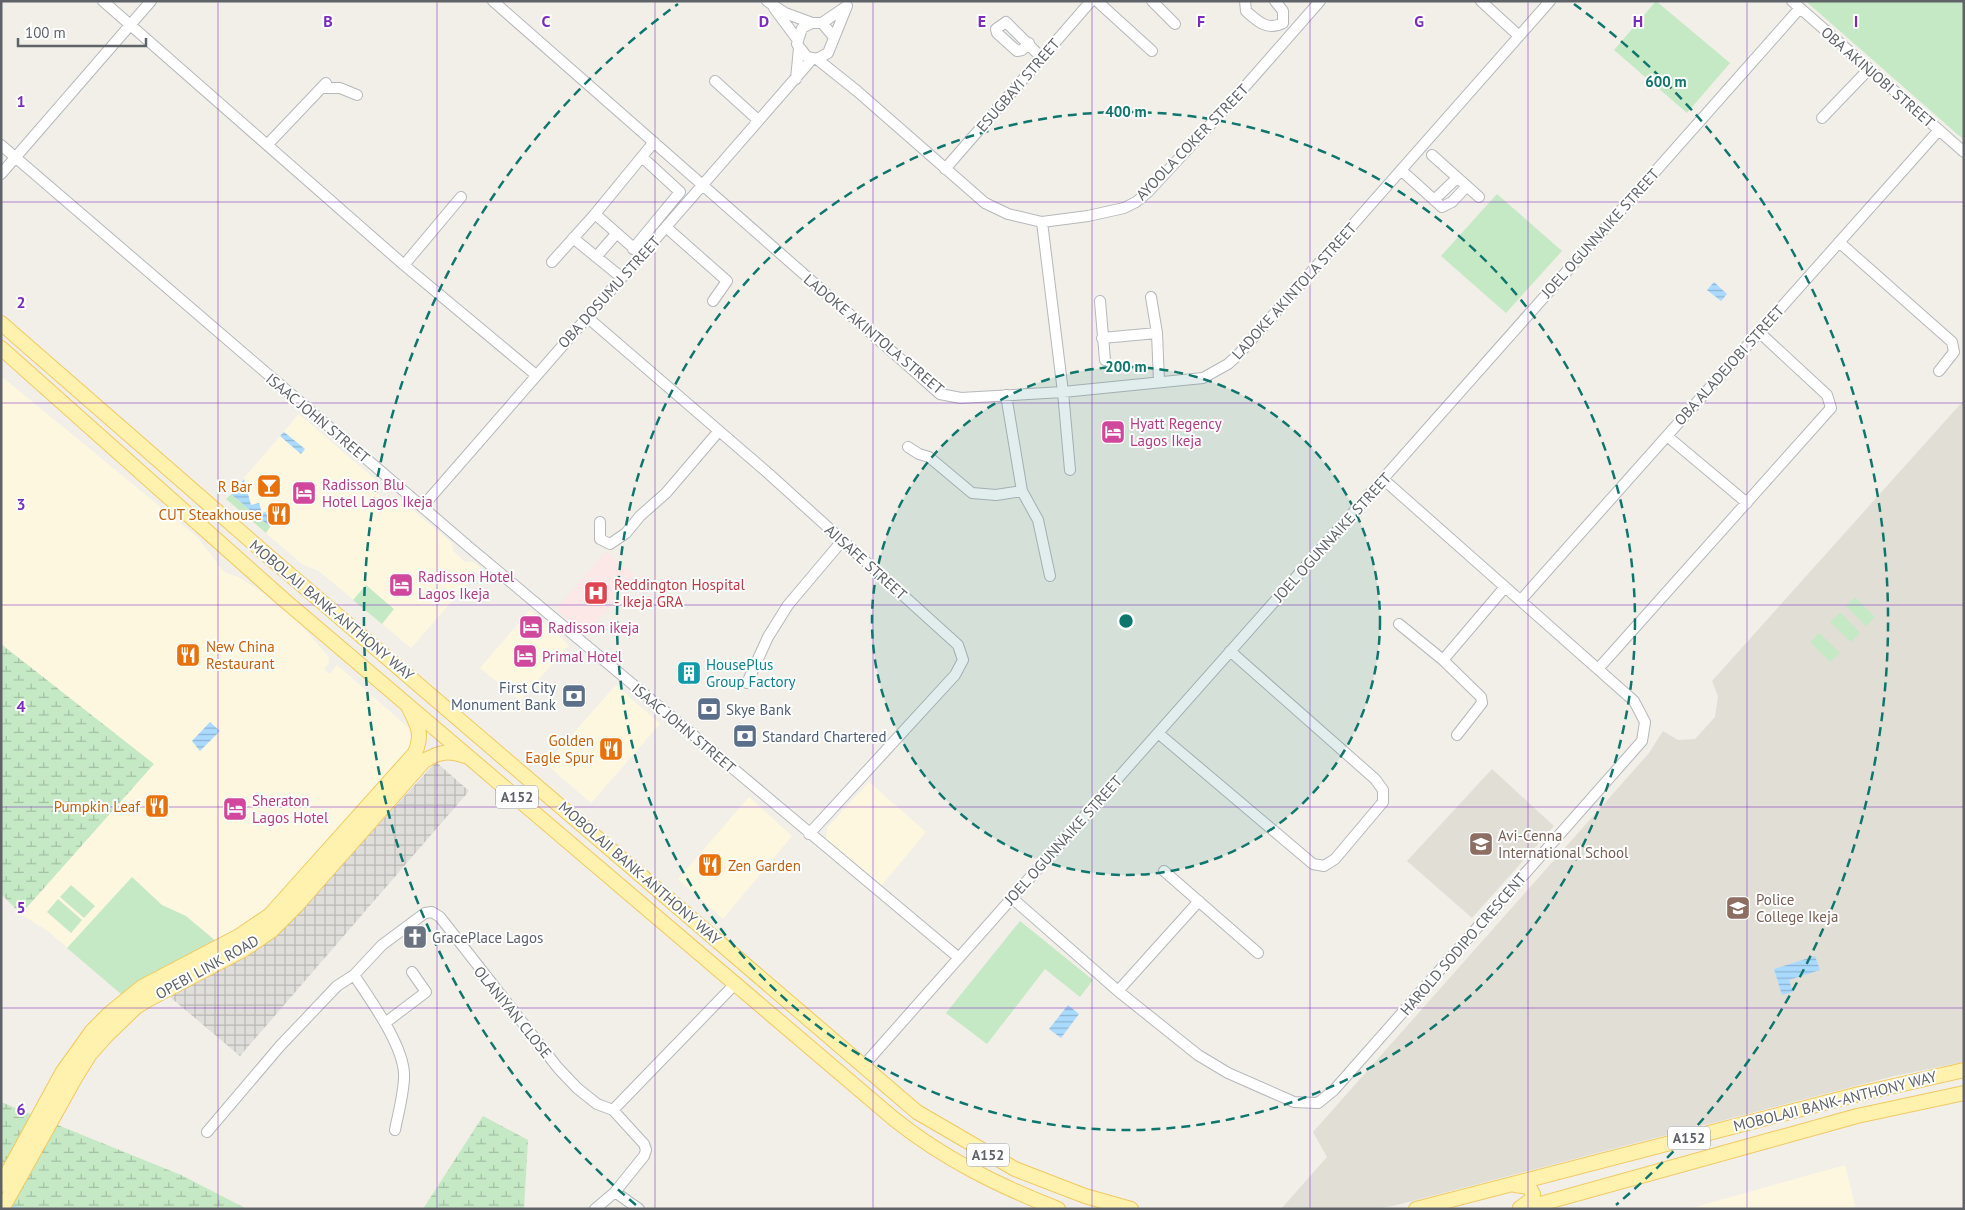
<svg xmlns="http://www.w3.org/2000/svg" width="1965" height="1210" font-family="'PT Sans',sans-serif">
  <defs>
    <pattern id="industrial-grid" width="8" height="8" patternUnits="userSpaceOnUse" patternTransform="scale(1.25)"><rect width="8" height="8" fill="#e0deda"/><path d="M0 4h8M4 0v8" fill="none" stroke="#b9b8b5"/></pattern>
    <pattern id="wetland-marsh" width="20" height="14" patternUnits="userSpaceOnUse" patternTransform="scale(1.25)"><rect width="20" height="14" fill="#c5e8c5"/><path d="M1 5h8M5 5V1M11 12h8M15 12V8" fill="none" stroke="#a3c0a4"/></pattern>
    <pattern id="water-rules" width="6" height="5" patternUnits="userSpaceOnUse" patternTransform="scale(1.25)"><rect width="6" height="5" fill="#aadaff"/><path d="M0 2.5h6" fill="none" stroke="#8eb4d2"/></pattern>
  </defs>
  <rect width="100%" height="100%" fill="#f1efe8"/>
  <path fill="#fef7e0" d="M1,376l196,161 20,25v3l9,8 12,4 18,11 37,28 36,41v6l-5,6 3,3 3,2 7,-9 75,66 -1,16 -135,152 -29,24 -14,9 -66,33 -46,29 -72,-62 -28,-18 132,-150 -152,-120z
    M299,414l78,67v12l12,11 7,-8 56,47 1,8 12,11h8l8,6 -70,80 -92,-77 -17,-7 -76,-65z
    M530,610l39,35 -49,56 -40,-33z
    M616,685l44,39 -69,79 -45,-39z
    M869,782l57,50 -44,53 -56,-45 1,-12z
    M749,797l43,39 -69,83 -45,-40z
    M1845,1165l11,44h-168z"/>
  <path fill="url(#industrial-grid)" d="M436,762l33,29 -229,265 -70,-59 67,-38 46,-31z"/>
  <path fill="#e1ded6" d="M1964,400v662l-70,14 -501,130 -19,3h-93l46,-52 -14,-25 336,-379 14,-22 15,9 17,-1 20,-22 3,-21 -6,-15z
    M1492,769l62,57 -82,92 -65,-57z"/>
  <path fill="#fce8e6" d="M606,552l30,25 -51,57 -29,-25z"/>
  <path fill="#c5e8c5" d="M1656,1l74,62 -43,50 -73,-63z
    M1805,1h159v139l-155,-136z
    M1497,194l65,57 -56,62 -65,-57z
    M231,494l39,33 -4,6 -40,-34z
    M366,585l28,24 -12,15 -29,-24z
    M1855,597l20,20 -9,9 -20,-20z
    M1840,612l20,21 -9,9 -21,-20z
    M1819,633l21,20 -10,9 -20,-20z
    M132,877l30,28 24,11 31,26 -50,23 -46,29 -54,-46z
    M71,885l24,21 -11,12 -24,-21z
    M58,899l24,21 -11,13 -24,-21z
    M1020,921l73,59 -13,17 -35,-28 -58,75 -41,-31z"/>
  <path fill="url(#wetland-marsh)" d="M1,644l153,120 -133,150 -20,-20z
    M1,1102l180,73 66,34h-246z
    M483,1116l45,24 -4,69h-101z"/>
  <path fill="url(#water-rules)" d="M1714,282l13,12 -6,7 -14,-11z
    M284,432l21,17 -4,5 -21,-18z
    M244,479l7,26 8,-2 3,10 4,-1 4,15 -39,-33z
    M210,722l10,9 -20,20 -8,-10z
    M1815,956l5,14 -31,10 4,12 -11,3 -8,-26z
    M1068,1005l11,9 -18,24 -12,-9z"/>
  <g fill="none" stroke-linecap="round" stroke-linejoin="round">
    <path stroke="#aadaff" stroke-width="2.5" d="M11,1205l7,4"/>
    <defs>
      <path id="minor" d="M103,1l301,264 132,110
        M493,1l412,362 35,31 21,4 102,-6 140,-14 25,-14 10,-9 312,-354
        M767,1l18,12 27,10
        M1097,1l55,50
        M1152,1l23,23
        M1245,1l1,10c12,11 22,20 37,12
        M1275,1l8,10v12
        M1481,1l38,35
        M1792,1l172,151
        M774,8l23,31
        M822,23l25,-17
        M833,36l-11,-13h-10l-10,5 -5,16 10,13 10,2 11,-6 19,-47
        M1029,43l-7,7 -5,1 -20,-18 -1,-4 10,-7 31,31
        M817,59l40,32 128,112 23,11 34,8 46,-6 36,-8 12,-6 12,-10 87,-94 85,-97
        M796,79l3,-31
        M715,81l43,39
        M323,88h17l17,7
        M1822,118l47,-49
        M268,144l58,-61
        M1,145l468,402 490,411
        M1432,155l47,42
        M945,169l146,-168
        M1401,170l41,37 10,-5 15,-16
        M1,174l150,-173
        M1434,200l23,-22
        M1042,222l21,170 7,78
        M667,228l60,53 -14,20
        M573,238l48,39
        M1839,242l113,100 2,10 -15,19
        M633,249l47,-57 -38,-35
        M637,251l-42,-37 59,-72
        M596,257l20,-23
        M552,262l43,-48
        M404,265l57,-68
        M1151,297l6,36 2,49
        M1100,301l5,59
        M587,317l182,157 189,171 5,15 -8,15 -146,159
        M1102,338l55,-5
        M1006,395l16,96 16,29 12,56
        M1667,436l80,67
        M908,447l11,7 10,3 43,36 24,2 26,-4
        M423,506l390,-448
        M600,522v17l10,5 16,-11 14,-17 26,-23 52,-61
        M1521,600l418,-470
        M1399,624l44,36 38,37 1,6 -25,32
        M1443,660l62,-73
        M1598,669l233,-261 -4,-13 -68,-63
        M747,683l21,-46 20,-32 54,-64
        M1158,733l155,131 11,2 11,-7 48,-57v-12l-8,-11 -145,-128
        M1164,871l94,82
        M1012,898l106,93 80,64 30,18 66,29 24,1 16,-13 308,-349 3,-19 -11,-21 -251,-222
        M354,975c17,26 48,68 50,98 1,16 -6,41 -9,57
        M1118,991l81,-90
        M385,1023l41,-31 -14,-20
        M864,1065l936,-1057
        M613,1110l123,-127
        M207,1132l73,-86 57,-60 17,-11 28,-30 43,-32 7,-1 8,5 118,151 19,20 20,16 16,6 31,34 2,6 -2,6 -29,36 -20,17
        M615,1192l24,17"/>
      <path id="major" d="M1,323l266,232 650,557 98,57 70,27 46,13
        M1,348l282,251 611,520c50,40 105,67 164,90
        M1,1185l61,-112 30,-42 17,-17 33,-27 97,-51 31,-21 145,-162c8,-19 3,-27 -6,-45
        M1515,1185l14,2 4,7 -2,6 -11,8
        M2,1209l73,-131 15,-24 16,-18 30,-29 15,-9 92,-48 28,-19 25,-25 128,-145c15,-9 24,-11 41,-5
        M1416,1209l443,-115 105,-24
        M1522,1209l335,-93 107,-23"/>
    </defs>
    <use href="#minor" stroke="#b5b8bc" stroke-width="12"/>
    <use href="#major" stroke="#f2c960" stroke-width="16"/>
    <use href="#minor" stroke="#fff" stroke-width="10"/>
    <use href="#major" stroke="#fff2af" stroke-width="14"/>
  </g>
  <path fill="none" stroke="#7b2cbf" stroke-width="1" stroke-opacity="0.55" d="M218,1v1208M437,1v1208M655,1v1208M873,1v1208M1092,1v1208M1310,1v1208M1528,1v1208M1747,1v1208M1,202h1963M1,403h1963M1,605h1963M1,807h1963M1,1008h1963"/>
  <circle cx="1126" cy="621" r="254" fill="#0f766e" fill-opacity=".12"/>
  <g fill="none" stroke="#0f766e" stroke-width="2.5" stroke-dasharray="9 6">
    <circle cx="1126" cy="621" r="254"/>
    <circle cx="1126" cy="621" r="509"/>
    <path d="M636 1205A763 763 0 0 1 678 4M1574 4A763 763 0 0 1 1616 1205"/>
  </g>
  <defs>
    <symbol id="hotel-square" viewBox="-11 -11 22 22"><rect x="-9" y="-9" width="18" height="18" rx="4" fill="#d1479c" stroke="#fff"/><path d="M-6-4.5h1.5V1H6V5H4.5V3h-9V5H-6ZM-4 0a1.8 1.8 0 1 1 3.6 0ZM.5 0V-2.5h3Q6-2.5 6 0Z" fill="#fff"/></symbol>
    <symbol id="bar-square" viewBox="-11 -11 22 22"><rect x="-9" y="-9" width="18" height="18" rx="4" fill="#e8710a" stroke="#fff"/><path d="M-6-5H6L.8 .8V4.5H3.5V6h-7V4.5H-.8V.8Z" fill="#fff"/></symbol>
    <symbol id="restaurant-square" viewBox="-11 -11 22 22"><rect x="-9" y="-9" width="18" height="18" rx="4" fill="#e8710a" stroke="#fff"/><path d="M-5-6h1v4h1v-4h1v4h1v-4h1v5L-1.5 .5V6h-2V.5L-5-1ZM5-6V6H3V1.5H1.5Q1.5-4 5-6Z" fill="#fff"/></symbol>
    <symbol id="hospital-square" viewBox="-11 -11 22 22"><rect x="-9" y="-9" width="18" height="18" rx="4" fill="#e0444e" stroke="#fff"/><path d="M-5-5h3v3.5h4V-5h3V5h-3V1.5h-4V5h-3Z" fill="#fff"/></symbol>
    <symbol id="building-square" viewBox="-11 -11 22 22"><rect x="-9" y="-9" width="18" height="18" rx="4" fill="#0f9aa8" stroke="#fff"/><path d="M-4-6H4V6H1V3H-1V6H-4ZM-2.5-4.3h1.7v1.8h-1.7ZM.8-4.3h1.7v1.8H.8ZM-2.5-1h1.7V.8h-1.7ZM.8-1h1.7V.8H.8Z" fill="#fff"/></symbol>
    <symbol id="bank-square" viewBox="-11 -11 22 22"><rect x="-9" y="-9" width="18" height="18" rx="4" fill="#5c6f8a" stroke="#fff"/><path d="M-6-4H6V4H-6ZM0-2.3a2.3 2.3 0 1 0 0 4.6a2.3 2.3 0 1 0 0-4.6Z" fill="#fff"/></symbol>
    <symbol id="school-square" viewBox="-11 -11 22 22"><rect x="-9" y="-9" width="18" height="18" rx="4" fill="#8d6e63" stroke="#fff"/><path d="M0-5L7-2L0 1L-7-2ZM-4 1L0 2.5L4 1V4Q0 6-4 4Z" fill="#fff"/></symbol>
    <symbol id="church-square" viewBox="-11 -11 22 22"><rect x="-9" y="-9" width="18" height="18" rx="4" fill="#6b7280" stroke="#fff"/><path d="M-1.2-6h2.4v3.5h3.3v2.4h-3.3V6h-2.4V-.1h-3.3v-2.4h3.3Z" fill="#fff"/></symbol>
  </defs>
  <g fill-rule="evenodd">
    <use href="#hotel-square" x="1099" y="418" width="28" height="28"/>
    <use href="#bar-square" x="255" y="472" width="28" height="28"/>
    <use href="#hotel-square" x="290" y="479" width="28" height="28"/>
    <use href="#restaurant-square" x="265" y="500" width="28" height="28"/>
    <use href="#hotel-square" x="387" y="571" width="28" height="28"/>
    <use href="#hospital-square" x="582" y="579" width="28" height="28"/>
    <use href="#hotel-square" x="517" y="613" width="28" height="28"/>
    <use href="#restaurant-square" x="174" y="641" width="28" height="28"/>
    <use href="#hotel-square" x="511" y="642" width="28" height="28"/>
    <use href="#building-square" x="675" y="659" width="28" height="28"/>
    <use href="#bank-square" x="560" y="682" width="28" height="28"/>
    <use href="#bank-square" x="695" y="695" width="28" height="28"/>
    <use href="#bank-square" x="731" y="722" width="28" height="28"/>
    <use href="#restaurant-square" x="597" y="735" width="28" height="28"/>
    <use href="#restaurant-square" x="143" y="792" width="28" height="28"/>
    <use href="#hotel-square" x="221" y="795" width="28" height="28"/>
    <use href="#school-square" x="1467" y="830" width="28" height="28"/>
    <use href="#restaurant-square" x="696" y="851" width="28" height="28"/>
    <use href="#school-square" x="1724" y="894" width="28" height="28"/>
    <use href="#church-square" x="401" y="923" width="28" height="28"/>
  </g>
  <g text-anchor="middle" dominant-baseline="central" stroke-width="4" stroke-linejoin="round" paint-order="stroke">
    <g fill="#fff" stroke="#8f9295" stroke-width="1">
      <rect x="496" y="785.5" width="42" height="23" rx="4"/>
      <rect x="1668" y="1126.5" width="42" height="23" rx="4"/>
      <rect x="967" y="1143.5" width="42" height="23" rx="4"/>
    </g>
    <g font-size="14" font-weight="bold" fill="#5f6368">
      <text x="517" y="797">A152</text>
      <text x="1689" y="1138">A152</text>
      <text x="988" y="1155">A152</text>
    </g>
    <g font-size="15" fill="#5f6368" stroke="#fff">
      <text transform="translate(1878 77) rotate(41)">OBA AKINJOBI STREET</text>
      <text transform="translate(1018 85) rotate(-49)">ESUGBAYI STREET</text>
      <text transform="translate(1192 142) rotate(-46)">AYOOLA COKER STREET</text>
      <text transform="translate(1600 233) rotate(-48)">JOEL OGUNNAIKE STREET</text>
      <text transform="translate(1294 291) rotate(-48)">LADOKE AKINTOLA STREET</text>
      <text transform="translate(609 292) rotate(-48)">OBA DOSUMU STREET</text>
      <text transform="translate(874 334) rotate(40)">LADOKE AKINTOLA STREET</text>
      <text transform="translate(1729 365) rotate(-48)">OBA ALADEJOBI STREET</text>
      <text transform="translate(318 418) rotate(40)">ISAAC JOHN STREET</text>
      <text transform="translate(1332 537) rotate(-48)">JOEL OGUNNAIKE STREET</text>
      <text transform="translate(866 562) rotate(42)">AJISAFE STREET</text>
      <text transform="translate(332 610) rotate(40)">MOBOLAJI BANK-ANTHONY WAY</text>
      <text transform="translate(684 728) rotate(40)">ISAAC JOHN STREET</text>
      <text transform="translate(1063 840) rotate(-48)">JOEL OGUNNAIKE STREET</text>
      <text transform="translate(640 873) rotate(41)">MOBOLAJI BANK-ANTHONY WAY</text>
      <text transform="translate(1463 944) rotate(-49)">HAROLD SODIPO CRESCENT</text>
      <text transform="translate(207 967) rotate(-29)">OPEBI LINK ROAD</text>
      <text transform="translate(513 1012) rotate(51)">OLANIYAN CLOSE</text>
      <text transform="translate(1835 1101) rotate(-14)">MOBOLAJI BANK-ANTHONY WAY</text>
    </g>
    <g font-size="15" fill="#b23c85" stroke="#fff" text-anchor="start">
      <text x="1130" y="423">Hyatt Regency<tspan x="1130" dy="17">Lagos Ikeja</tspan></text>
      <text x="322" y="484">Radisson Blu<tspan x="322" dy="17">Hotel Lagos Ikeja</tspan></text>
      <text x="418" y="576">Radisson Hotel<tspan x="418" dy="17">Lagos Ikeja</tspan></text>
      <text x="548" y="627">Radisson ikeja</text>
      <text x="542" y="656">Primal Hotel</text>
      <text x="252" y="800">Sheraton<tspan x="252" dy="17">Lagos Hotel</tspan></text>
    </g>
    <g font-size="15" fill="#c56008" stroke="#fff" text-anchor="end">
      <text x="252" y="486">R Bar</text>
      <text x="262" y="514">CUT Steakhouse</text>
      <text x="206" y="646" text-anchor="start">New China<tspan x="206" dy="17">Restaurant</tspan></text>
      <text x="594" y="740">Golden<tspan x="594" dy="17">Eagle Spur</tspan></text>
      <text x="140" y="806">Pumpkin Leaf</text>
      <text x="728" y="865" text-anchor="start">Zen Garden</text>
    </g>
    <g font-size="15" fill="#be3a42" stroke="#fff" text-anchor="start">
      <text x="614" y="584">Reddington Hospital<tspan x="614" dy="17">- Ikeja GRA</tspan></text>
    </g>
    <g font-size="15" fill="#0d838f" stroke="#fff" text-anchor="start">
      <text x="706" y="664">HousePlus<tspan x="706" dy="17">Group Factory</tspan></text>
    </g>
    <g font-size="15" fill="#4e5e75" stroke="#fff" text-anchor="start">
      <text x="556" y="687" text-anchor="end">First City<tspan x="556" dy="17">Monument Bank</tspan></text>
      <text x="726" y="709">Skye Bank</text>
      <text x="762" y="736">Standard Chartered</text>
    </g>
    <g font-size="15" fill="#785e54" stroke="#fff" text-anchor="start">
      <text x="1498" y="835">Avi-Cenna<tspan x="1498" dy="17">International School</tspan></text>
      <text x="1756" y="899">Police<tspan x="1756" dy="17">College Ikeja</tspan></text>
    </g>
    <g font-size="15" fill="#5b616d" stroke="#fff" text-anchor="start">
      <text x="432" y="937">GracePlace Lagos</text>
    </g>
  </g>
  <g font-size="16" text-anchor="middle" font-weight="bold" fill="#7b2cbf" stroke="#fff" stroke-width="4" stroke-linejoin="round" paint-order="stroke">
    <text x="328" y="27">B</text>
    <text x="546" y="27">C</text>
    <text x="764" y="27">D</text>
    <text x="982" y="27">E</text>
    <text x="1201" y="27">F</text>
    <text x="1419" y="27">G</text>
    <text x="1638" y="27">H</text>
    <text x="1856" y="27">I</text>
    <text x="21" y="107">1</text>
    <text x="21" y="308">2</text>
    <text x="21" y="510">3</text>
    <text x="21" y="712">4</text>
    <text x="21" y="913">5</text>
    <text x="21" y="1115">6</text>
  </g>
  <circle cx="1126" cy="621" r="8" fill="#0f766e" stroke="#fff" stroke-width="2.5"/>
  <g font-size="15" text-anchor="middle" font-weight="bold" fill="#0f766e" stroke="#fff" stroke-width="4" stroke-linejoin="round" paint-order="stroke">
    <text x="1666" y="87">600 m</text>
    <text x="1126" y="117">400 m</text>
    <text x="1126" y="372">200 m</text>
  </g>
  <rect width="1965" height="1210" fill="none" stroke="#5f6368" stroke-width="5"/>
  <path d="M18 38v8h128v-8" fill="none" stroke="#5f6368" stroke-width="2.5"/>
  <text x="25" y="38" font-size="15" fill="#5f6368" stroke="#ffffff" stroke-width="4" paint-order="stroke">100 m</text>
</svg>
